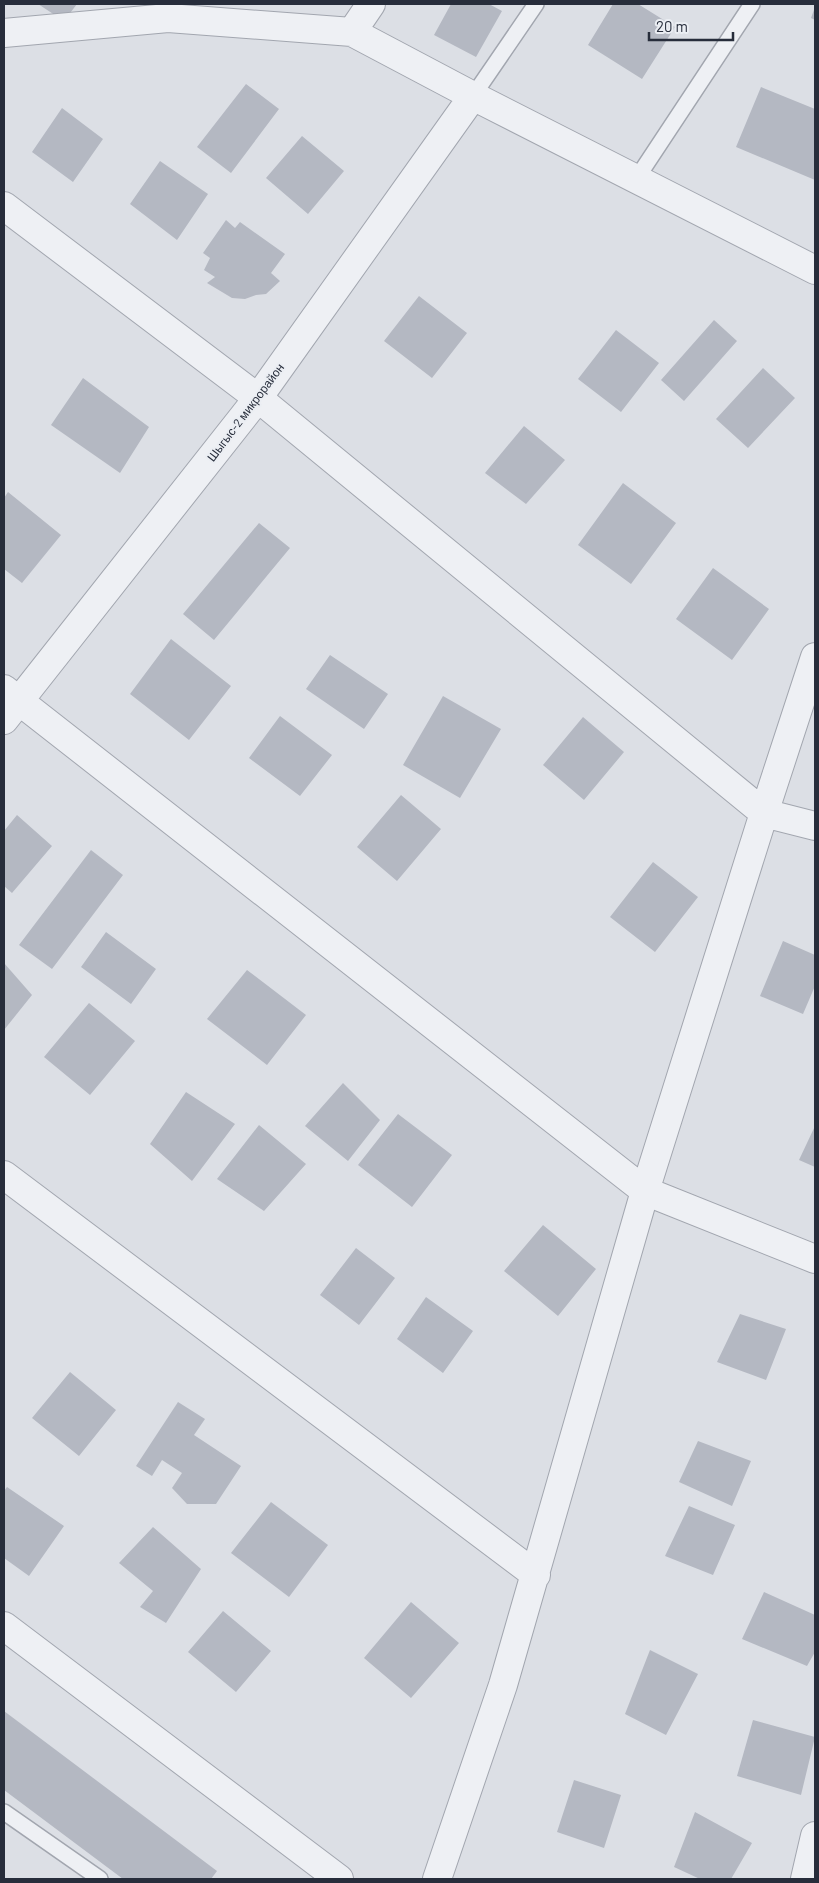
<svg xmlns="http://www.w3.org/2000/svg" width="819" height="1883" font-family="Barlow,sans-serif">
  <rect width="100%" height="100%" fill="#dcdfe5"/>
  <path fill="#b4b8c2" d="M38,4h39l-13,17z
    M451,4h38l13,7 -26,46 -42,-22z
    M613,4h25l37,23 -33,52 -54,-34z
    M815,7v13l-4,-2z
    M246,84l33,25 -48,64 -34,-26z
    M761,87l54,22v71l-79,-33z
    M62,108l41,31 -30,43 -41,-30z
    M302,136l42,35 -36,43 -42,-36z
    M160,161l48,33 -31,46 -47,-36z
    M226,220l9,8 5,-6 45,32 -14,19 9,8 -14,13 -10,1 -11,4 -13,-1 -25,-15 8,-6 -11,-7 6,-12 -7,-5z
    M419,296l48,37 -35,45 -48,-37z
    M714,320l23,21 -53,60 -23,-21z
    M616,330l43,33 -38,49 -43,-33z
    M763,368l32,30 -47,50 -32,-29z
    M83,378l66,49 -29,46 -69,-48z
    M524,426l41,34 -39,44 -41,-31z
    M623,483l53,40 -45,61 -53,-39z
    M8,492l53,43 -39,48 -18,-14v-71z
    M259,523l31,25 -76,92 -31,-26z
    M713,568l56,41 -37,51 -56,-41z
    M171,639l60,47 -42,54 -59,-46z
    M330,655l58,39 -24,35 -58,-40z
    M443,696l58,33 -41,69 -57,-33z
    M280,716l52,39 -32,41 -51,-38z
    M583,717l41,35 -40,48 -41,-35z
    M401,795l40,34 -44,52 -40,-34z
    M17,815l35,31 -40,47 -8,-7v-55z
    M91,850l32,25 -71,94 -33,-24z
    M653,862l45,35 -43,55 -45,-35z
    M106,932l50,37 -25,35 -50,-37z
    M783,941l32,14v31l-12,28 -43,-18z
    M4,963l28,32 -28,35z
    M247,970l59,45 -39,50 -60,-46z
    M89,1003l46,38 -45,54 -46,-38z
    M343,1083l37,37 -32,41 -43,-35z
    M186,1092l49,32 -43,57 -42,-37z
    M398,1114l54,41 -40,52 -54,-42z
    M259,1125l47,39 -42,47 -47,-32z
    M815,1126v41l-16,-7z
    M543,1225l53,44 -38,47 -54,-45z
    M356,1248l39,30 -36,47 -39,-30z
    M426,1297l47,34 -30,42 -46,-34z
    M740,1314l46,15 -20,51 -49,-18z
    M70,1372l46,38 -37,46 -47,-38z
    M178,1402l27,17 -11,16 47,31 -25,38h-29l-15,-16 10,-15 -20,-13 -10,16 -16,-10z
    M698,1441l53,20 -19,45 -53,-24z
    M7,1487l57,39 -35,50 -25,-18v-67z
    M271,1502l57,43 -39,52 -58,-44z
    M689,1506l46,19 -22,50 -48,-19z
    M153,1527l48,42 -35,54 -26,-16 13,-16 -34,-28z
    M764,1592l51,23v37l-8,14 -65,-27z
    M411,1602l48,41 -48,55 -47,-40z
    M223,1611l48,40 -35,41 -48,-40z
    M650,1650l48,24 -32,61 -41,-21z
    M4,1711l213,160 -6,8h-88l-119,-89z
    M753,1720l62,17 -14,58 -64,-19z
    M574,1780l47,15 -17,53 -47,-16z
    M695,1812l57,31 -21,36h-31l-26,-12z"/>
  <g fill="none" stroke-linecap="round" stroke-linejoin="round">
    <defs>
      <path id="service" d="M473,96l63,-92
        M637,178l115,-174
        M4,1812l96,67"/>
      <path id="minor" d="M352,32l19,-28
        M4,33l164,-15 184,14 121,64 342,174
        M4,206l254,192 506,415 51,13
        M4,689l641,502 170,68
        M4,720l254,-322 215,-302
        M4,1175l532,400
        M4,1626l335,253
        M437,1879l66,-194 142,-494 119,-378 51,-156
        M805,1879l10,-43"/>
    </defs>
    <use href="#service" stroke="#a2a6af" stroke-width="18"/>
    <use href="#minor" stroke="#a2a6af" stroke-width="30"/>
    <use href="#service" stroke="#eef0f4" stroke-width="15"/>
    <use href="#minor" stroke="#eef0f4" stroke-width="28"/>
  </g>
  <g text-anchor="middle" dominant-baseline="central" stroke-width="4" stroke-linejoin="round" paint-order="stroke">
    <g font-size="12" fill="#272d3b" stroke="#ebeef3">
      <text transform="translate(245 412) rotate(-53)">Шыгыс-2 микрорайон</text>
    </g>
  </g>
  <rect width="819" height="1883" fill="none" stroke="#272d3b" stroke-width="10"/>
  <path d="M649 32v8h84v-8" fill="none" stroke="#272d3b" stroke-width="2.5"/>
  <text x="656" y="32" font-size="15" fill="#272d3b" stroke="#ebeef3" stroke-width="4" paint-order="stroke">20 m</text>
</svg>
